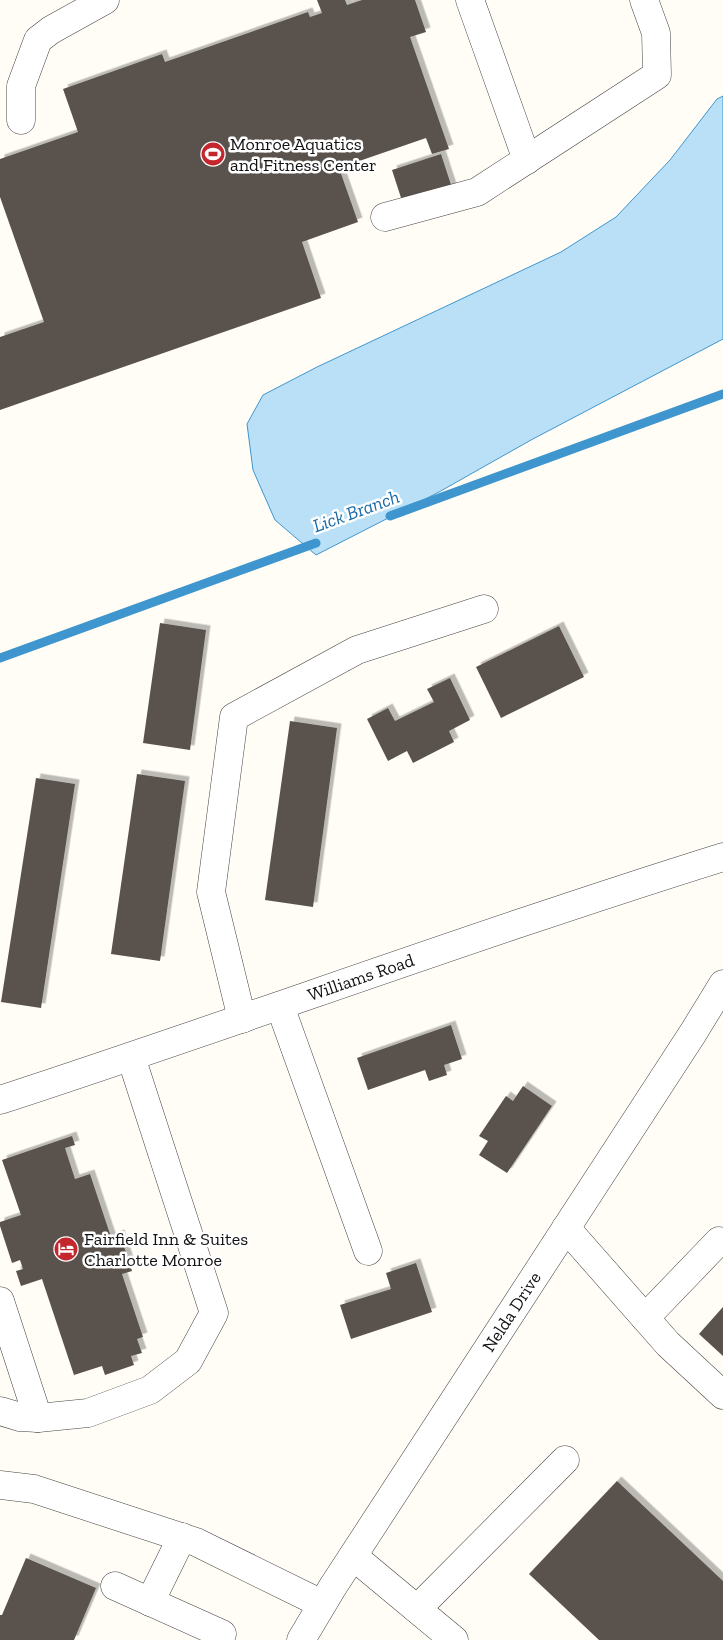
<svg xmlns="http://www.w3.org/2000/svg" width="723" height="1640" font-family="'Zilla Slab',serif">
  <defs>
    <filter id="shadow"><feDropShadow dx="4.5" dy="-4.5" stdDeviation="0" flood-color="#0004"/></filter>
  </defs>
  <rect width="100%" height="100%" fill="#fffdf5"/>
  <path fill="#b9e0f7" stroke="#3f96cf" d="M723,96v243l-192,101 -92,52 -123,63 -41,-35 -22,-50 -6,-46 16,-29 54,-28 244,-115 55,-35 54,-57 47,-61z"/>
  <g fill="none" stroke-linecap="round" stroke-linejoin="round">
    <path stroke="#3f96cf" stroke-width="9" d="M390,516l333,-122
      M0,658l316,-115"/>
  </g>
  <path fill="#5a524d" filter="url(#shadow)" d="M317,0h28l2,5 15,-5h53l11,32 -16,5 39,112 -17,5 -6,-16 -87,30 19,54 -56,20 19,56 -321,112v-73l44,-15 -44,-125v-38l78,-27 -15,-43 99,-35 3,8 143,-50 2,5 12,-4z
    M441,154l12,37 -49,16 -12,-37z
    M160,623l46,7 -16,120 -47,-7z
    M559,626l25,51 -83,41 -25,-51z
    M450,678l20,42 -21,11 5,11 -41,21 -6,-12 -19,10 -21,-42 21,-11 7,13 39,-19 -7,-13z
    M290,721l47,7 -24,179 -48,-7z
    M137,774l48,7 -25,180 -49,-7z
    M36,778l39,6 -34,224 -40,-6z
    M451,1025l11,34 -18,6 3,10 -18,6 -4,-11 -57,20 -11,-32z
    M523,1086l29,20 -45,67 -28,-18 9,-14 -9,-5 27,-40 7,5z
    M72,1136l3,9 -10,3 10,31 15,-5 21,63 9,-3 12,37 -10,3 21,63 -6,2 5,14 -11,3 3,9 -29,10 -3,-9 -28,9 -32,-96 -21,7 -5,-15 7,-2 -3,-9 -8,3 -12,-37v-4l21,-7 -19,-55z
    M416,1263l16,49 -81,27 -11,-34 51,-16 -5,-16z
    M723,1307v49l-24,-22z
    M617,1481l106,100v59h-124l-70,-66z
    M26,1558l70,30 -22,52h-74v-25h2z"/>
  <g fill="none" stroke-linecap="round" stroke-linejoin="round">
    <defs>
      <g id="minor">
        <path d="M470,0l57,160"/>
        <path d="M21,120v-34l17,-46 13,-10 54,-30"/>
        <path d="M385,217l92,-25 180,-117 -1,-42 -12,-33"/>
        <path d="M280,1006l88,245"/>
        <path d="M242,1019l-31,-127 23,-175 123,-67 127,-41"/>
        <path id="s1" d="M0,1100c242,-79 480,-167 723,-243"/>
        <path d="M566,1228l102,116 55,51"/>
        <path d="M0,1301l38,117"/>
        <path d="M645,1318l74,-77"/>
        <path d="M0,1411l20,6 18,1 50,-5 62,-23 38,-29 26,-48 -83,-256"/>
        <path d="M0,1485l34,4 162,53 126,62"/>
        <path d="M353,1556l101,84"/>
        <path d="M115,1586l107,48"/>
        <path d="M150,1602l32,-65"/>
        <path d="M417,1609l148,-149"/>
        <path id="s2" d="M301,1640l31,-52 361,-555 30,-49"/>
      </g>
    </defs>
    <use href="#minor" stroke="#444" stroke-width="29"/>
    <use href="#minor" stroke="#fff" stroke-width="28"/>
  </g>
  <defs>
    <symbol id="stadium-disc" viewBox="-11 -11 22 22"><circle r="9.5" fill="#c4262e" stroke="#fff"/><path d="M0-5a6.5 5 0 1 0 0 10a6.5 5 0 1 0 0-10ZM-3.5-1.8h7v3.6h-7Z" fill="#fff"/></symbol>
    <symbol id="hotel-disc" viewBox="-11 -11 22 22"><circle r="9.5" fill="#c4262e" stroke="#fff"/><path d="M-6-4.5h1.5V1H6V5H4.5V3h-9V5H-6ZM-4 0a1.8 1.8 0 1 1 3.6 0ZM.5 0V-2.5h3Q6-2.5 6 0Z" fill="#fff"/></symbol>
  </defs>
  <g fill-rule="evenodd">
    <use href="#stadium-disc" x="199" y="140" width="28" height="28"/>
    <use href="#hotel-disc" x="52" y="1235" width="28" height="28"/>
  </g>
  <g text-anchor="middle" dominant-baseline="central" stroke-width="5" stroke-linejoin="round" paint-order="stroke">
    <g font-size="18" fill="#111" stroke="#fff" text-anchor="start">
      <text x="230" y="144">Monroe Aquatics<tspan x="230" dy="21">and Fitness Center</tspan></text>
      <text x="84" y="1239">Fairfield Inn &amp; Suites<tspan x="84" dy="21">Charlotte Monroe</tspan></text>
    </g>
    <g font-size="18" fill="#111" stroke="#fff">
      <text stroke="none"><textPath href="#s1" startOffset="381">Williams Road</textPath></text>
      <text stroke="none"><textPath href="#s2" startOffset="390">Nelda Drive</textPath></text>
    </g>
    <g font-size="19" font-style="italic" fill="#1768a6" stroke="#fff">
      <text transform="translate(356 511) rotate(-20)">Lick Branch</text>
    </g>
  </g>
</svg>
